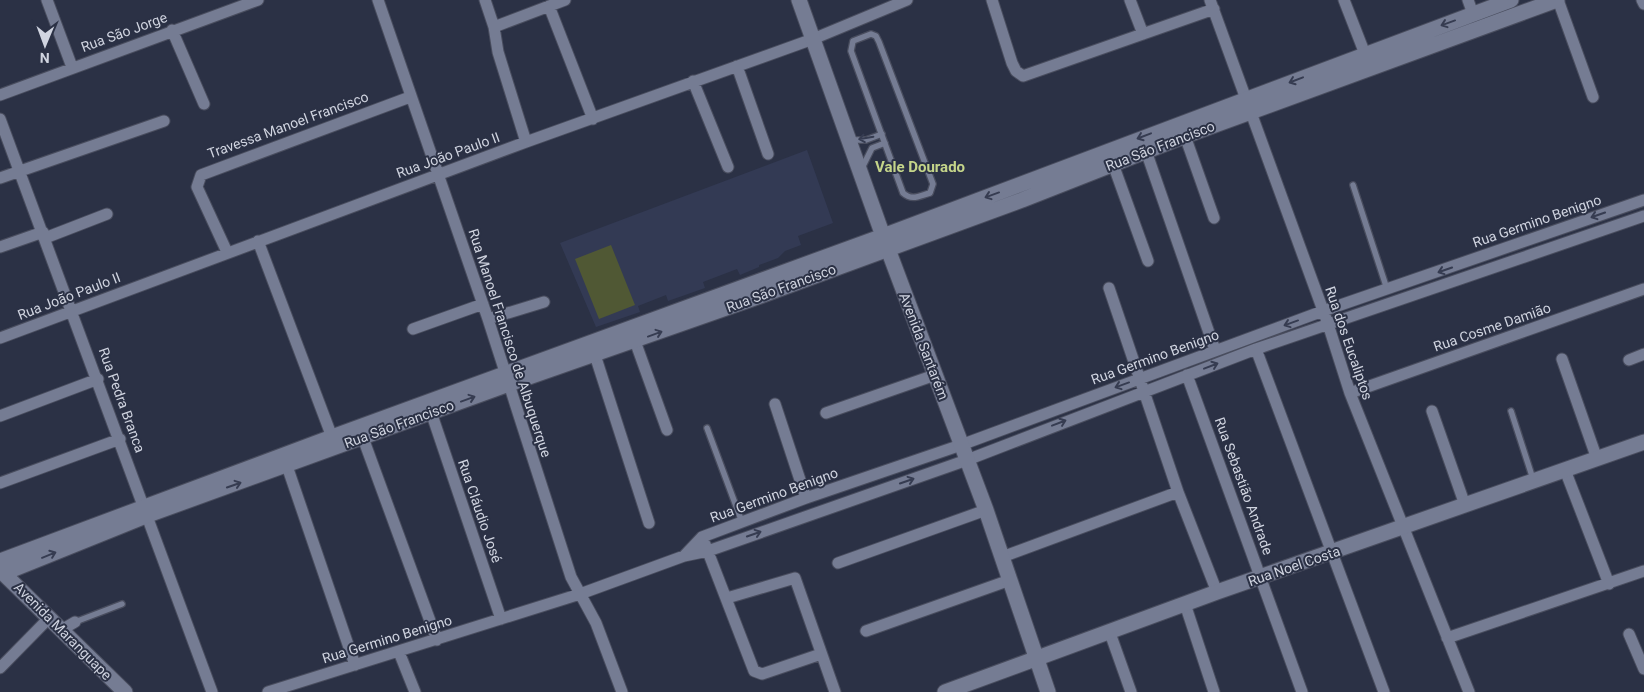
<svg xmlns="http://www.w3.org/2000/svg" width="1644" height="692" font-family="Roboto,sans-serif">
  <rect width="100%" height="100%" fill="#2b3145"/>
  <path fill="#333a54" d="M807,150l26,73 -35,13 3,9 -16,6 -7,7 -19,7v2l-19,8 -3,-6 -34,13 2,6 -37,13 -2,-6 -28,11 2,6 -44,15 -36,-84z"/>
  <path fill="#505834" d="M611,245l24,60 -36,14 -24,-60z"/>
  <g fill="none" stroke-linecap="round" stroke-linejoin="round">
    <defs>
      <path id="lane" d="M871,34l5,2 3,6 54,142 -3,9c-11,3 -18,8 -27,0l-52,-142 2,-10z
        M850,140h16l16,-6
        M862,168l10,-20 13,-5
        M1353,185l34,104
        M1511,411l22,68
        M707,428l35,94
        M75,622l47,-18"/>
      <path id="street" d="M47,0l25,67
        M378,0l110,319 83,258 25,46 26,69
        M485,0l9,27 4,25 28,90
        M992,0l20,63 4,8 7,5 191,-67
        M1130,0l13,34
        M1210,0l118,324 22,69 119,299
        M1344,0l21,54
        M1468,0l5,14
        M1558,0l35,97
        M1642,0l2,4
        M549,6l44,113
        M494,27l71,-27
        M172,30l32,74
        M737,66l31,88
        M693,81l35,86
        M0,95l258,-95
        M0,119l212,573
        M1185,136l29,82
        M1146,151l69,199
        M1113,164l35,97
        M0,178l164,-57
        M45,238l62,-24
        M258,241l74,196
        M0,247l43,-15
        M227,252l-30,-65 4,-12 209,-78
        M1109,288l69,204 39,100
        M488,319l56,-17
        M413,329l70,-25
        M0,338l526,-196 287,-103 94,-39
        M635,341l32,89
        M1256,349l128,343
        M595,355l54,168
        M1562,359l35,100
        M1629,360l15,-6
        M1187,375l115,317
        M1350,393l294,-104
        M775,404l31,94
        M1432,411l33,94
        M431,412l70,207
        M826,413l109,-38
        M0,416l98,-37
        M363,438l74,202
        M287,466l68,199
        M1565,470l44,114
        M0,483l120,-44
        M705,544l49,127 8,3 59,-20
        M684,556l18,-19 104,-39 155,-53 362,-134 321,-111
        M1002,557l176,-65
        M838,563l148,-53
        M727,598l68,-20 40,114
        M1185,604l29,88
        M63,629l12,-7
        M866,631l144,-51
        M1110,633l21,59
        M1629,634l15,35
        M1447,638l197,-67
        M399,652l16,40
        M0,668l50,-51
        M268,692l312,-98 104,-38 24,-5 259,-91 289,-111 388,-133"/>
      <path id="secondary" d="M799,0l84,236 103,274 62,182
        M0,561l332,-124 551,-201 628,-236
        M0,570l125,122
        M4,573l144,-58 361,-131 243,-85 270,-99 163,-64 372,-136
        M945,692l272,-100 427,-150"/>
    </defs>
    <use href="#lane" stroke="#494d5e" stroke-width="8"/>
    <use href="#street" stroke="#494d5e" stroke-width="13"/>
    <use href="#secondary" stroke="#494d5e" stroke-width="17"/>
    <use href="#lane" stroke="#757c93" stroke-width="5.5"/>
    <use href="#street" stroke="#757c93" stroke-width="11"/>
    <use href="#secondary" stroke="#757c93" stroke-width="15"/>
  </g>
  <defs><path id="oneway-shaft" d="M-6 0H5M1.5-3L5.5 0L1.5 3" fill="none" stroke-width="1.6" stroke-linecap="round" stroke-linejoin="round" transform="scale(1.25)"/></defs>
  <g stroke="#363c51">
    <use href="#oneway-shaft" transform="translate(1448 23) rotate(160)"/>
    <use href="#oneway-shaft" transform="translate(1296 80) rotate(159)"/>
    <use href="#oneway-shaft" transform="translate(1144 136) rotate(159)"/>
    <use href="#oneway-shaft" transform="translate(866 138) rotate(170)"/>
    <use href="#oneway-shaft" transform="translate(992 195) rotate(160)"/>
    <use href="#oneway-shaft" transform="translate(1598 215) rotate(161)"/>
    <use href="#oneway-shaft" transform="translate(1445 270) rotate(161)"/>
    <use href="#oneway-shaft" transform="translate(1291 323) rotate(160)"/>
    <use href="#oneway-shaft" transform="translate(655 334) rotate(-20)"/>
    <use href="#oneway-shaft" transform="translate(1211 366) rotate(-21)"/>
    <use href="#oneway-shaft" transform="translate(1122 385) rotate(160)"/>
    <use href="#oneway-shaft" transform="translate(468 399) rotate(-20)"/>
    <use href="#oneway-shaft" transform="translate(1059 423) rotate(-21)"/>
    <use href="#oneway-shaft" transform="translate(907 481) rotate(-19)"/>
    <use href="#oneway-shaft" transform="translate(234 485) rotate(-19)"/>
    <use href="#oneway-shaft" transform="translate(754 534) rotate(-19)"/>
    <use href="#oneway-shaft" transform="translate(49 555) rotate(-22)"/>
  </g>
  <g text-anchor="middle" dominant-baseline="central" stroke-width="4" stroke-linejoin="round" paint-order="stroke">
    <g font-size="14" fill="#d0d4e0" stroke="#2b3145">
      <text transform="translate(124 32) rotate(-20)">Rua São Jorge</text>
      <text transform="translate(288 125) rotate(-20)">Travessa Manoel Francisco</text>
      <text transform="translate(1160 146) rotate(-21)">Rua São Francisco</text>
      <text transform="translate(448 155) rotate(-20)">Rua João Paulo II</text>
      <text transform="translate(1537 221) rotate(-19)">Rua Germino Benigno</text>
      <text transform="translate(781 288) rotate(-20)">Rua São Francisco</text>
      <text transform="translate(69 296) rotate(-21)">Rua João Paulo II</text>
      <text transform="translate(1492 327) rotate(-19)">Rua Cosme Damião</text>
      <text transform="translate(510 343) rotate(72)">Rua Manoel Francisco de Albuquerque</text>
      <text transform="translate(1349 343) rotate(71)">Rua dos Eucaliptos</text>
      <text transform="translate(924 346) rotate(69)">Avenida Santarém</text>
      <text transform="translate(1155 357) rotate(-20)">Rua Germino Benigno</text>
      <text transform="translate(122 400) rotate(70)">Rua Pedra Branca</text>
      <text transform="translate(399 424) rotate(-20)">Rua São Francisco</text>
      <text transform="translate(1244 486) rotate(70)">Rua Sebastião Andrade</text>
      <text transform="translate(774 495) rotate(-20)">Rua Germino Benigno</text>
      <text transform="translate(480 511) rotate(71)">Rua Cláudio José</text>
      <text transform="translate(1294 566) rotate(-19)">Rua Noel Costa</text>
      <text transform="translate(63 631) rotate(45)">Avenida Maranguape</text>
      <text transform="translate(387 639) rotate(-17)">Rua Germino Benigno</text>
    </g>
    <g font-size="15" font-weight="bold" fill="#c5d58a" stroke="#2b3145">
      <text x="920" y="167">Vale Dourado</text>
    </g>
  </g>
  <g transform="translate(45 45) rotate(181)" stroke="#2b3145" stroke-width="4" paint-order="stroke">
  <path d="M0-4L9 19L0 12L-9 19Z" fill="#d0d4e0"/>
  <text y="-8" font-size="14" font-weight="bold" text-anchor="middle" fill="#d0d4e0">N</text>
  </g>
</svg>
